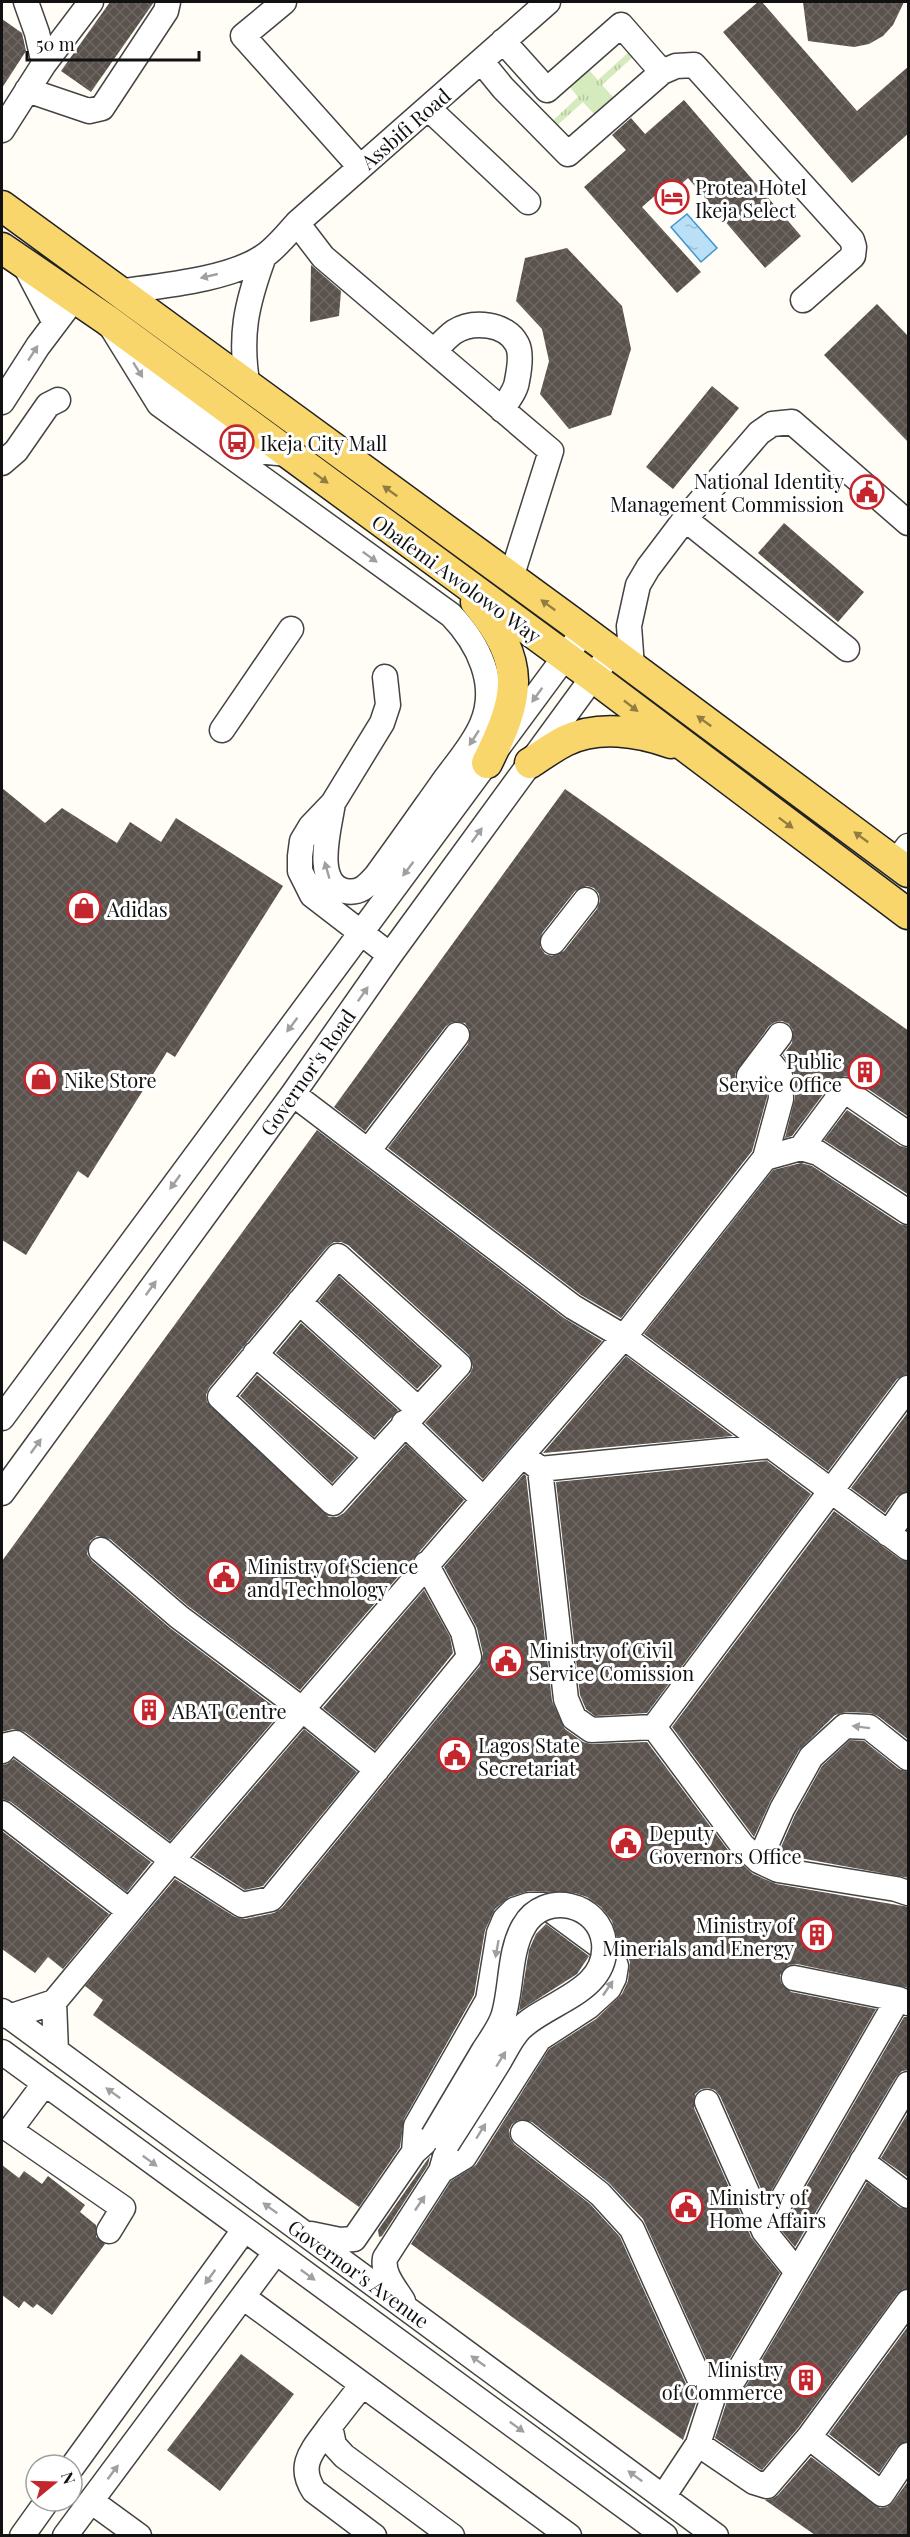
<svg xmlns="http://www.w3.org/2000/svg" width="910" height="2537" font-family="'Playfair Display',serif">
  <defs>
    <pattern id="grass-tufts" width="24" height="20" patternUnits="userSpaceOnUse" patternTransform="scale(1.5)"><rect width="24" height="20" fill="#d5ebbd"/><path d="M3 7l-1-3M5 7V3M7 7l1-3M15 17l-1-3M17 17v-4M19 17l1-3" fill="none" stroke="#b6c8a1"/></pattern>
    <pattern id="water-ripples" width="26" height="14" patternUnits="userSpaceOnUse" patternTransform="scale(1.5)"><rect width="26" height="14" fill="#b9e0f7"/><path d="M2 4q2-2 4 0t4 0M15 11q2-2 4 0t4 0" fill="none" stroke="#9ebfd3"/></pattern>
    <pattern id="building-cross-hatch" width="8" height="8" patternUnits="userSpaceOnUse" patternTransform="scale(1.5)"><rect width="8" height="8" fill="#5a524d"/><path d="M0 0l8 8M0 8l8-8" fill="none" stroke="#6d6662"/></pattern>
  </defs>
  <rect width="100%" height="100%" fill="#fffdf5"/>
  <path fill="url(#grass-tufts)" d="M630,51l4,5 -32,29 11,12 -19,17 -11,-12 -32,29 -4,-5 31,-29 -9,-11 19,-17 10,11z"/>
  <path fill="url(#water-ripples)" stroke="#3f96cf" stroke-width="1.5" d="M687,214l30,34 -16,14 -30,-35z"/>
  <path fill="url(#building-cross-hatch)" fill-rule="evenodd" d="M110,2h44l-63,90 -30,-21z
    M758,2h4l95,109 52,-45v67l-57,50 -129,-151z
    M803,2h101l-11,23 -10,11 -14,8 -15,3 -46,-6z
    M2,19l20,14 4,18 -24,37z
    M684,100l117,136 -36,32 -77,-90 -9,8 -6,-6 -31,27 59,65 -24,21 -93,-106 42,-37 -14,-15 19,-17 14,16z
    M567,248l55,58 9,43 -20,66 -42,14 -29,-35 9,-33 -7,-32 -26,-28 9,-43z
    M311,265l30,26 -2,25 -29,6z
    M877,304l32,33v106l-85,-88z
    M712,386l27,22 -66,81 -27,-22z
    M784,523l80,69 -26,30 -80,-69z
    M2,788l43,35 17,-15 55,35 13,-21 31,20 15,-24 107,68 -108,171 -8,-5 -79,126 -10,-7 -52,84 -24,-15z
    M565,789l344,242v86l-57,-39 -7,-2 -12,5 -41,55 -7,2 10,-40 -1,-24 -11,-19 9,-12 1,-13 -4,-6 -7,-3 -7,1 -6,4 -34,48 1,8 11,8 8,-1 10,-10 1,1 1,17 -15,54 -131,167 -40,-23 -193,-147 80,-104 2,-14 -5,-7 -13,-1 -6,4 -81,105 -31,-24zM587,886l7,2 5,6 1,7 -3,8 -33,42 -12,5 -7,-2 -5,-7 2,-14 33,-42z
    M847,1110l53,36 9,2v47l-85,-55z
    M317,1130l247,188 38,23 -119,138 -58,-56 45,-49 3,-7 -4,-12 -121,-110 -7,-3h-7l-7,5 -118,141 -3,7 1,7 122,115h8l7,-4 62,-69 58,56 -164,190 -112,-84 -78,-67 -13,-3 -7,5 -3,13 5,7 78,67 111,84 -111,129 -145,-109 -12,-3 -11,3v-171z
    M801,1163l11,3 88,58 9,2v148l-12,5 -69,92 -184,-137 129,-164z
    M339,1276l100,90 -22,23 -98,-88z
    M301,1323l97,87 -24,27 -98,-84z
    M626,1356l107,80 -190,17z
    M257,1375l98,83 -23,25 -92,-87z
    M909,1411v80l-12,5 -12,17 -34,-25z
    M767,1461l44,33 -164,219 -52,3 -9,-7 -6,-14 -24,-213z
    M524,1474l2,2 26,225 13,28 18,13 8,2 56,-2 84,112 22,20 23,10 133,23v81l-112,-24 -8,1 -9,10 1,8 10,9 85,17 -110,191 -46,-104 -5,-6 -7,-2 -7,1 -6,5 -1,14 57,129 29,36 -56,95 -7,4 -7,-4 -67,-149 -34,-36 -77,-61 -14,-2 -6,4 -3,6 1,8 4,6 76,60 30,33 66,147 13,10 -16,46 -272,-196 40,-63 25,-16 73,-116 47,-30 26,-25 6,-13 2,-19 -5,-12 -7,-8 -6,-21 -11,-14 -14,-10 -12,-4 -46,-2 -20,6 -14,12 -10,21 -11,65 -70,124 -4,28 -41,60 -266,-192 10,-15 -18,-14 90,-107 60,38 10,2 29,-6 8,-5 198,-242 3,-12 -6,-26 -33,-61z
    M834,1511l66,48 9,3v178l-31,-24 -8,-3 -24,-1 -11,3 -36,35 -29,52 -16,35 -82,-110z
    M424,1590l26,47 3,16 -78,97 -52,-42z
    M304,1729l53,43 -94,114 -18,4 -51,-33z
    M850,1740l14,1 35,28 10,3v106l-131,-24 17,-39 27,-49z
    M14,1759l137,103 -24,30 -116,-90 -9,-3v-34l5,-1z
    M2,1831l107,83 -46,55 -15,-12 -13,16 -33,-24z
    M546,1924l43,32 -12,18 -58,37 10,-61 7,-16z
    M904,2017h5v53l-7,1 -6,6 -101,170 -14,-17z
    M909,2111v67l-28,-20z
    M430,2156l-2,9 -46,71 -3,1 -1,-7z
    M2,2165l17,13 5,-7 18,13 6,-8 37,29 -5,7 16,13v12l9,7 -53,71 -15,-11 -4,4 -9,-7 -5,7 -17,-13z
    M867,2182l32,25 10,3v78l-12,6 -99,134 -36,42 -2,-1 -45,-31 13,-40 18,-12z
    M909,2325v116l-12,6 -18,26 -50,-39z
    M241,2354l53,40 -74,97 -53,-41z
    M811,2457l69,51 7,-1 6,-5 16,-22v55h-94l-50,-35 7,-1 6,-4z"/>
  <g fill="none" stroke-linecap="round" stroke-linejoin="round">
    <defs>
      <path id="minor" d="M284,2l-41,34 117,131
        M481,61l22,27 65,66 94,-82 -41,-47 -74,65 -44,-49
        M44,64l47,-62
        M662,72l14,-6 18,-1 158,175 2,7 -1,9 -50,44
        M27,90l62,21 13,-3 64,-97 2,-9
        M428,108l100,94
        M2,130l42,-66 -7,-31 -11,-31
        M297,223l26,34 228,194 -40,127
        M23,262l32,61
        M117,292c41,-6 113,-12 147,-36 12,-8 23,-22 33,-33l251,-221
        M112,328l47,76 292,211c27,28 48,69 31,109 -9,22 -28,42 -41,61 -22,31 -43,61 -65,91 -9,10 -16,18 -31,15 -33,-7 -15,-66 -12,-88
        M434,351c6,-6 13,-14 20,-19 19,-12 52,-9 63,12 5,9 2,27 0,37 -1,10 -10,20 -15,29
        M157,361l21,34 79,56 31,3
        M248,388c-9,-52 -2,-83 16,-132
        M2,402l36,-56 37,-49
        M2,463l14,-12 32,-46 10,-5
        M685,519l162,130
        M632,667l-3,-41 9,-41 10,-17 37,-49 74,-86 13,-9 20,-2 116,101
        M385,677l3,28 -6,18 -49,80 -22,23 -9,15 -2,15v15l12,24 78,60
        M222,730l69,-101
        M896,862l12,-16
        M553,942l33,-42
        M765,1056l15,19 1,24 -16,59
        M749,1076l31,-41
        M293,1094l280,213 51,30 284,211
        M801,1148l43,-58 64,44
        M368,1151l89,-116
        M338,1256l121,109 -126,138 -113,-106z
        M299,1302l119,107
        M255,1354l120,102
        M2,1418l582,-787
        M404,1423l79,76
        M523,1455l17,14 26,230 8,19 17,12 63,-3
        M540,1469l231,-23
        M2,1493l291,-399 97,-139 214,-293
        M888,1534l20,-29
        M101,1550l78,67 124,93 74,60
        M654,1727l254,-339
        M654,1727l88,118 17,16 19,9 118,19 12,4
        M2,1751l5,-6 9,-2 156,117 70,45 29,-6 198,-242 -6,-25 -37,-68
        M2,1813l127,98
        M759,1861l23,-52 29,-52 34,-31 24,1 39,31
        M794,1978l104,21 10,4
        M54,2002l2,49
        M2,2011l714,525
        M9,2017l45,-15 118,-142 452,-523 141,-179 36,-10 17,5 90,59
        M2,2052l663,484
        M45,2083l-35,47 113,78 -14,23
        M707,2102l57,129 33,41
        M523,2133l77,61 32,35 67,149 17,10 18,-9 174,-295
        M414,2152l2,-26 72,-126 11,-67 6,-14 9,-9 15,-5h15l68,50 4,11 -2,12 -5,10 -21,19 -49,32 -75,118 -23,14
        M862,2161l46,35
        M764,2231l134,-232
        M311,2234l29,6 14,-1 60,-87 10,-9
        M243,2297l326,239
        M403,2301c-8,-13 -21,-27 -18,-43l56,-87 4,-14
        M362,2385l-32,41 4,19 10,11 108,80
        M716,2388l-18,56 56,38 13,4 42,-49 99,-135
        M330,2426c-16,23 -34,38 -16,65l60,45
        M809,2437l73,57 26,-39
        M72,2467l172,-237
        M663,2497l35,-53
        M91,2501l48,35
        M22,2536l25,-35
        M65,2536l211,-284"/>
      <path id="major" d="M2,206l570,416 336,250
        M2,248l105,72 486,357 315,237
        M476,602c51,61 44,94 11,161
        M530,763c11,-7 23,-16 35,-22 33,-16 73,-10 106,2"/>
    </defs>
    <use href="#minor" stroke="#444" stroke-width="27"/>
    <use href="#major" stroke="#222" stroke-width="33"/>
    <use href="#minor" stroke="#fff" stroke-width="24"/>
    <use href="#major" stroke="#f9d66b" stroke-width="30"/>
    <defs>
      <path id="minor-bridge" d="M433,2136c17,-29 34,-57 51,-86 7,-11 17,-24 20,-36 8,-28 5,-63 20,-88 20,-36 76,-23 80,17 5,49 -58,59 -84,86 -8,8 -14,21 -20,31 -17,28 -35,56 -53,84"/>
    </defs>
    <use href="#minor-bridge" stroke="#444" stroke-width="27" stroke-linecap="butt"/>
    <use href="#minor-bridge" stroke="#fff" stroke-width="24"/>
  </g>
  <defs><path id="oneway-solid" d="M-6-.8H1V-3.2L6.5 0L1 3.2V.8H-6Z" transform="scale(1.5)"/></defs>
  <g fill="#a0a0a0">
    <use href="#oneway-solid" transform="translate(209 276) rotate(167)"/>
    <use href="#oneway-solid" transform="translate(33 353) rotate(-57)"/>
    <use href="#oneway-solid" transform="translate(138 370) rotate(58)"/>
    <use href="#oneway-solid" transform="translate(370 557) rotate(36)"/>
    <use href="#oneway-solid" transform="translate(537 695) rotate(126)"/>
    <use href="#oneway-solid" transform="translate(474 738) rotate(123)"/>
    <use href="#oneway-solid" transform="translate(477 835) rotate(-54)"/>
    <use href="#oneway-solid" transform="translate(408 869) rotate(127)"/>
    <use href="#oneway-solid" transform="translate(327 870) rotate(-106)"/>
    <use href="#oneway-solid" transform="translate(363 994) rotate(-55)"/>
    <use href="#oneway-solid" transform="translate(292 1025) rotate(127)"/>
    <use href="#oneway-solid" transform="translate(175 1182) rotate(126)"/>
    <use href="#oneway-solid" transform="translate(151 1288) rotate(-54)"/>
    <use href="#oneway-solid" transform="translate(36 1446) rotate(-54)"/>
    <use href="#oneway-solid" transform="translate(861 1727) rotate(-173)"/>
    <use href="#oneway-solid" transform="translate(497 1949) rotate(100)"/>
    <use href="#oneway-solid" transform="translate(608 1988) rotate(-56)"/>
    <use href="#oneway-solid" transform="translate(501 2059) rotate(-58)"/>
    <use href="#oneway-solid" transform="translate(113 2093) rotate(-144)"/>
    <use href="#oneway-solid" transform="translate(481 2131) rotate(-58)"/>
    <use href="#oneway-solid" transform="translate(150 2161) rotate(36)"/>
    <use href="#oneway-solid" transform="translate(420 2203) rotate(-56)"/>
    <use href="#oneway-solid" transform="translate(270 2208) rotate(-144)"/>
    <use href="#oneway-solid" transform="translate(308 2275) rotate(36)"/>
    <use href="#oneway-solid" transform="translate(210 2277) rotate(126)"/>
    <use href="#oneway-solid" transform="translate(478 2361) rotate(-144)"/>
    <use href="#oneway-solid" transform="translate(517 2427) rotate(36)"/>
    <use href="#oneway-solid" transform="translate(113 2472) rotate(-53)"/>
    <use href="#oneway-solid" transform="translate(635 2476) rotate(-144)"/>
  </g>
  <g fill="#917d42">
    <use href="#oneway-solid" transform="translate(321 478) rotate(36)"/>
    <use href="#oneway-solid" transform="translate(390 491) rotate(-144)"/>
    <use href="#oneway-solid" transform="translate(548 605) rotate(-144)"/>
    <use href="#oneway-solid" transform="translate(631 706) rotate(38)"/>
    <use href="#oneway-solid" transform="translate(704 721) rotate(-144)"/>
    <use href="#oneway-solid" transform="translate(786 823) rotate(37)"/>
    <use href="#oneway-solid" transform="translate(861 837) rotate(-144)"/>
  </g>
  <defs>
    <symbol id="hotel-ring" viewBox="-11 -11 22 22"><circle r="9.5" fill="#fff" stroke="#c4262e" stroke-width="1.5"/><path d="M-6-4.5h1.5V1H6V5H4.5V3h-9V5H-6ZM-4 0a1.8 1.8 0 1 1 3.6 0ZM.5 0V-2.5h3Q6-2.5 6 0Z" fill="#c4262e"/></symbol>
    <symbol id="bus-ring" viewBox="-11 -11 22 22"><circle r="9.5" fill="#fff" stroke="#c4262e" stroke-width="1.5"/><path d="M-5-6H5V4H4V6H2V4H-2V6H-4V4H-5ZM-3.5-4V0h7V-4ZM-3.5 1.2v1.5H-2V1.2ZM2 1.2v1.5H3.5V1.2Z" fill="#c4262e"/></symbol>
    <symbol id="civic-ring" viewBox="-11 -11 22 22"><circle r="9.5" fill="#fff" stroke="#c4262e" stroke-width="1.5"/><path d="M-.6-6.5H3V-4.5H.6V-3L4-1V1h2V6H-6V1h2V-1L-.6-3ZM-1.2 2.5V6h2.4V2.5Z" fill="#c4262e"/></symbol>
    <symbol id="shop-ring" viewBox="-11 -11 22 22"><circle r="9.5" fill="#fff" stroke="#c4262e" stroke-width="1.5"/><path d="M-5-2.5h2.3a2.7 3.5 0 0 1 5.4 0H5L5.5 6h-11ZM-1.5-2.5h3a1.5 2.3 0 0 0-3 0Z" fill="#c4262e"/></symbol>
    <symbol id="building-ring" viewBox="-11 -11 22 22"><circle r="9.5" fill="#fff" stroke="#c4262e" stroke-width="1.5"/><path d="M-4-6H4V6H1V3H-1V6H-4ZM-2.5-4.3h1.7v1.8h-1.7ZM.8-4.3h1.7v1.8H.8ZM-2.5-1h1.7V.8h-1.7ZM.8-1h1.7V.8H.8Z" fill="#c4262e"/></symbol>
  </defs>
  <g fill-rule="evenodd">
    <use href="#hotel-ring" x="653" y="178" width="38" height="38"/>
    <use href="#bus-ring" x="218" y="423" width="38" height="38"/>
    <use href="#civic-ring" x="848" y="473" width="38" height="38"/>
    <use href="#shop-ring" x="65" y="889" width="38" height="38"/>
    <use href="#building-ring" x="846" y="1053" width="38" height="38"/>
    <use href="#shop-ring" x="22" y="1060" width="38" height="38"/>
    <use href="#civic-ring" x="205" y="1558" width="38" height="38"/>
    <use href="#civic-ring" x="487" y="1642" width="38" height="38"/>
    <use href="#building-ring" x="130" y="1691" width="38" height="38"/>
    <use href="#civic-ring" x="436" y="1736" width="38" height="38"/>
    <use href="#civic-ring" x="607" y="1824" width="38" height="38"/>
    <use href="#building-ring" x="798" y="1916" width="38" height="38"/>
    <use href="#civic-ring" x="667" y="2188" width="38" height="38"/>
    <use href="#building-ring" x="787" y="2361" width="38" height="38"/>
  </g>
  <g text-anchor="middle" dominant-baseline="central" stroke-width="6" stroke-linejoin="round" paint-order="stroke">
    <g font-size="20" fill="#111" stroke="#fff">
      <text transform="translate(405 128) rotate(-41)">Assbifi Road</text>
      <text transform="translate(457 578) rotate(36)">Obafemi Awolowo Way</text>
      <text transform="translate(307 1072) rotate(-55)">Governor's Road</text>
      <text transform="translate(359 2273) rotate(36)">Governor's Avenue</text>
    </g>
    <g font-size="20" fill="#111" stroke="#fff" text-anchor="start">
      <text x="695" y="186">Protea Hotel<tspan x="695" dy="23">Ikeja Select</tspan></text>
      <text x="260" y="442">Ikeja City Mall</text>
      <text x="844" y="480" text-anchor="end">National Identity<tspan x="844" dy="23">Management Commission</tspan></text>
      <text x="107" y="908">Adidas</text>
      <text x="842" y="1060" text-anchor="end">Public<tspan x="842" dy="23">Service Office</tspan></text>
      <text x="64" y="1079">Nike Store</text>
      <text x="247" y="1565">Ministry of Science<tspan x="247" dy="23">and Technology</tspan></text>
      <text x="529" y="1649">Ministry of Civil<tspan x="529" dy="23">Service Comission</tspan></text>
      <text x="172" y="1710">ABAT Centre</text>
      <text x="478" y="1744">Lagos State<tspan x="478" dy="23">Secretariat</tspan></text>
      <text x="649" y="1832">Deputy<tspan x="649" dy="23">Governors Office</tspan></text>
      <text x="794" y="1924" text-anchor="end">Ministry of<tspan x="794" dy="23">Minerials and Energy</tspan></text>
      <text x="709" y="2196">Ministry of<tspan x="709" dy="23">Home Affairs</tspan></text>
      <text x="783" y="2368" text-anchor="end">Ministry<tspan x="783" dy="23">of Commerce</tspan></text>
    </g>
  </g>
  <rect width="910" height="2537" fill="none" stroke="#111111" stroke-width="6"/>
  <g transform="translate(54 2483) rotate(71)"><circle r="28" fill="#ffffff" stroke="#a0a0a0" stroke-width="1.5"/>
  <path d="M0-4.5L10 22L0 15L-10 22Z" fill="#c4262e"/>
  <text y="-9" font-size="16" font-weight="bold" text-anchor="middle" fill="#111111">N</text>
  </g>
  <path d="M27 51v9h172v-9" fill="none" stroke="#111111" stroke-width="3"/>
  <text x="36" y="51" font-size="18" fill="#111111" stroke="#ffffff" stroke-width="4.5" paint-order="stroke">50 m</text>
</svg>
